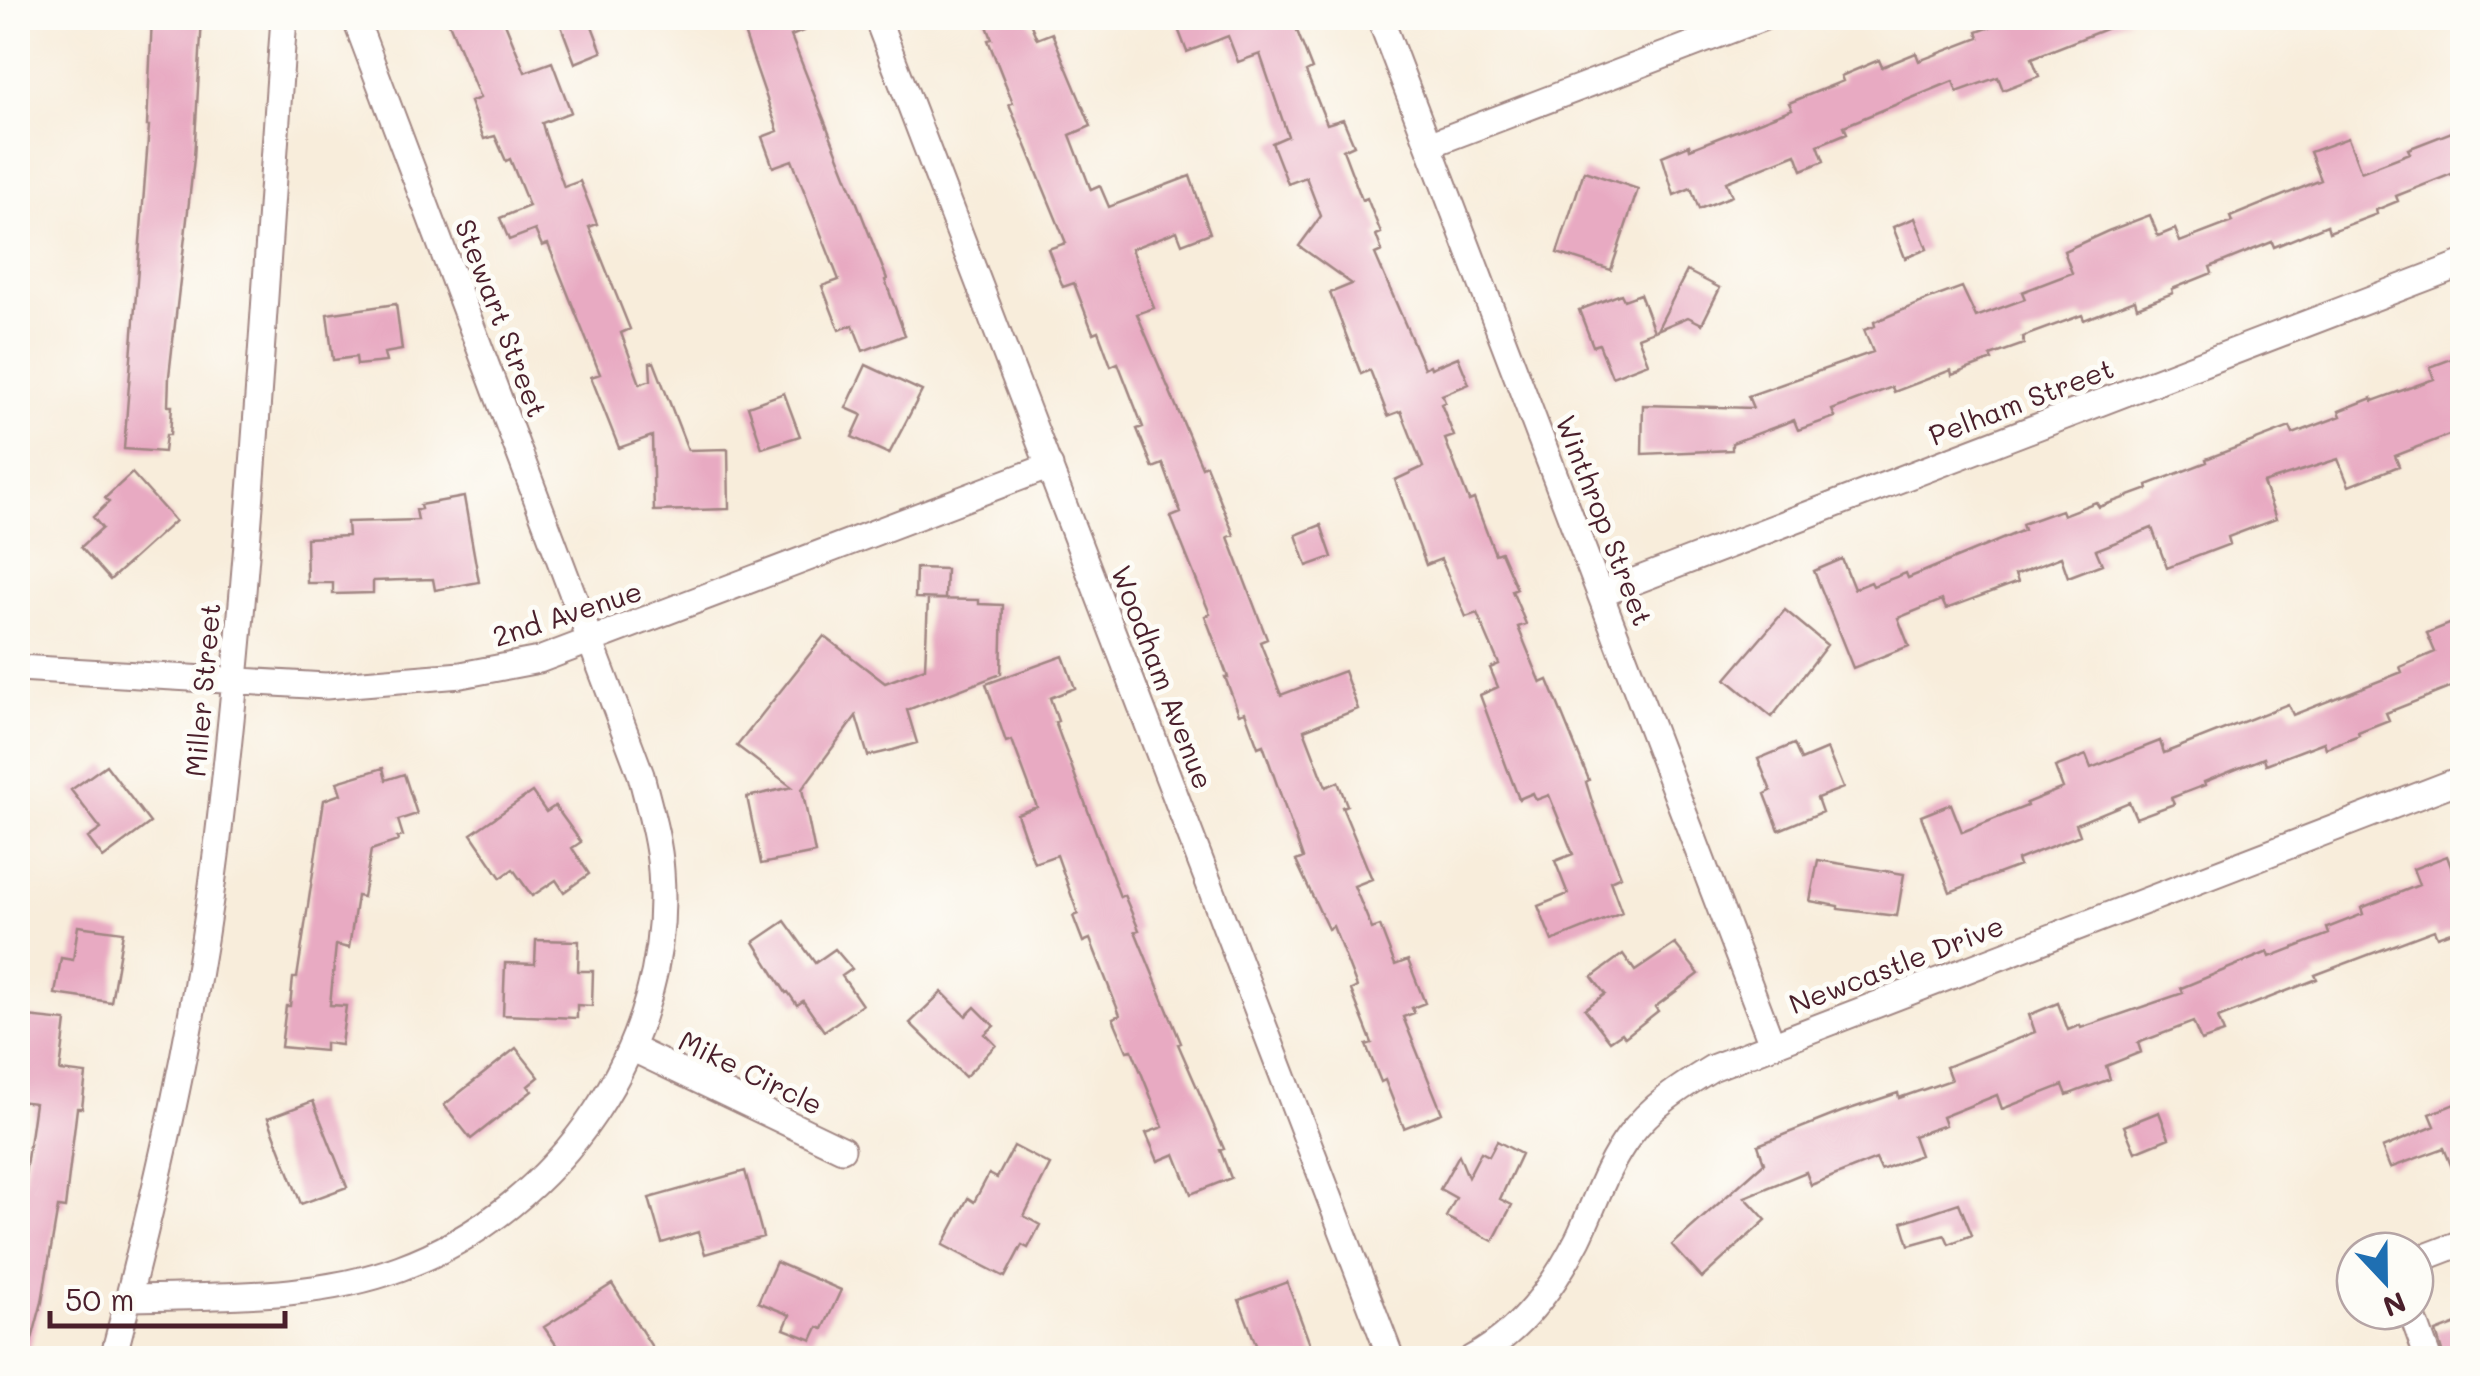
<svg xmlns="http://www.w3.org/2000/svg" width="2480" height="1376" font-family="Mali,sans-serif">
  <rect width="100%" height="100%" fill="#fdfcf7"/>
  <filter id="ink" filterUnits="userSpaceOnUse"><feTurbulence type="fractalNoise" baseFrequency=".01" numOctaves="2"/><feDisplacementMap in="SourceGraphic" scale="20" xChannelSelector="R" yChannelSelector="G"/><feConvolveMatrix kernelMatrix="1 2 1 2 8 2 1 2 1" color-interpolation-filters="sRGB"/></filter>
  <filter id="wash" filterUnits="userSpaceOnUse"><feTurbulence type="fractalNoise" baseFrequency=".0048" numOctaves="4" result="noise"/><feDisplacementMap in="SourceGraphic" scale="40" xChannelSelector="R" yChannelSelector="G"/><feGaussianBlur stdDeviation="2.25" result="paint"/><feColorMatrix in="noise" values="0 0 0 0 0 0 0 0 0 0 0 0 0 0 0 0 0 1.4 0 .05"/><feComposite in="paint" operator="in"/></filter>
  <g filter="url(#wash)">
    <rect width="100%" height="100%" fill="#f8eddb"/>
    <g id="blocks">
      <path fill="#e8aac2" d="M152,18h50l-8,140 -25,218 -1,30h4l-2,29h-4l-2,17 -40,-3 25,-323h-2z
        M447,18h56l22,54 27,-10 19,50 -29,11 3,11 19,53 16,-6 17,43 -8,3 41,102 -9,4 19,51 11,-4 -1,-17 4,-1 34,88 40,-1 1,60 -75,2 -2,-75 -33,12 -28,-71 9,-3 -52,-130 -6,2 -7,-16 -26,10 -9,-22 29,-12 -19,-47 -4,2 -11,-25 -11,3 -14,-37 10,-4z
        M558,18h31l13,34 -27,11z
        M739,18h95l-43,18 96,243 -2,1 20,55 -42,16 -10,-26 -14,5 -17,-44 17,-6 -47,-120 -19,7 -11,-30 16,-6z
        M984,18h44l9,21 15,-6 39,93 -21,9 21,55 9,-4 9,21 81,-31 20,57 -28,11 -5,-13 -46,18 23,59 -17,6 65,153 4,-2 28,70 -6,2 39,102 -7,3 21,53 63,-24 14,38 -54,21 22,57 12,-5 9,23 -5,2 30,72 -18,7 18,43 8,-3 15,39 13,-5 17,43 -13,5 2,5 -11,4 39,96 -38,15 -19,-48 -4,2 -15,-37 6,-2 -21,-53 6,-3 -24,-61 -5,3 -32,-68 7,-3 -40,-113 -5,2 -13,-35 -6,2 -14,-37h3l-23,-61 5,-2 -39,-97 10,-4 -18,-49 -10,4 -16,-39 6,-2 -25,-64 -7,3 -13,-35 -5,2 -19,-50 -11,4 -15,-38 18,-6 -57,-139 4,-1 -25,-63 4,-1z
        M1199,18h93l20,51 -6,3 21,52 16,-5 11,26 -11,5 19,50 5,-2 14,35 -5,2 6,16 -7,3 49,114 6,-3 1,3 27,-11 11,27 -27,11 3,7 -4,2 13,32 -9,3 24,62 5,-2 21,55 6,-2 16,37 -5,2 14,33 -8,3 23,56 7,-3 41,100 -3,2 8,26 27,68 -11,5 12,32 -70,28 -14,-35 30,-12 -13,-33 18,-7 -24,-59 -13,5 -3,-7 -14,6 -12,-31 -27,-73 18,-8 -8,-19 9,-4 -22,-51 -11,4 -25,-58 -15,6 -31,-85 28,-13 -22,-56 -13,5 -18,-46 -9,4 -31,-81 22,-9 -53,-38 22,-30 -15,-39 -18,7 -16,-41 16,-7 -28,-82 -22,8 -10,-26 -41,16 -10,-26z
        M2015,18l116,1 -99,39 7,18 -36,14 -5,-13 -41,15 -4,-11 -109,45 3,7 -29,12 6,16 -22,9 -6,-16 -70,28 6,14 -33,13 -8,-21 -17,7 -12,-39 27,-11 1,4 102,-40 -3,-6 54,-22 -2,-5 38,-16 3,7 34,-14 3,8 60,-23 -2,-6z
        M2462,128v42l-66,26 2,5 -22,9 1,4 -48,18 -2,-7 -53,22 -2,-5 -62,25 2,6 -40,16 1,4 -36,14 -2,-7 -51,20 -2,-5 -60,22 2,7 -34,12 2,4 -40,15 -1,-5 -57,22 -2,-5 -60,23 3,7 -37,13 -4,-10 -62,23v7l-90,4 1,-49 110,3 -5,-12 125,-44 -9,-22 11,-4 -1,-4 53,-22 35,-13 14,30 49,-18 -3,-7 50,-19 -8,-22 44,-20 42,-16 8,21 17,-7 5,13 52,-20 -2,-5 91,-37 -11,-28 38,-14 13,34 49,-19 -2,-4z
        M1584,171l54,18 -27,81 -54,-17z
        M1915,218l12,31 -22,9 -12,-31z
        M1687,271l33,17 -18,36 -14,-7 -31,13z
        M1621,294l3,6 16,-6 14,37 -16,6 10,26 -36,14 -13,-33 -6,2 -14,-36z
        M396,304l6,46 -18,3 2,9 -29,3 -1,-8 -23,3 -6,-46z
        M2462,355v75l-67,26 4,10 -50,20 -11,-27 -75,24 13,36 -48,18 2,7 -63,24 -15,-40 -56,22 6,14 -34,13 -7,-20 -46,18 3,7 -72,27 -4,-9 -44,18 11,28 -56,22 -39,-97 28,-12 12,30 17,-7 2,4 33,-13 2,5 116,-48 -2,-6 39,-14 2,5 33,-13 3,5 49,-18 -1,-4 60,-23 -1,-3 84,-32 3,7 48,-18 -2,-5 33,-13 1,3 61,-22 -4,-12z
        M866,365l56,26 -33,63 -37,-17 10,-22 -16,-7z
        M784,393l16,43 -38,12 -14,-42z
        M132,473l43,48 -65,59 -29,-33 21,-19 -9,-11 16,-15 -4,-4z
        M464,497l15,85 -44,8 -2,-11 -60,2v12l-40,1v-11h-26l-1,-45 42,-2 -1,-14 71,-2 -2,-10 5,-1 -1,-4z
        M1321,525l11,32 -25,9 -11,-31z
        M916,568l30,1 -1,30 -30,-1z
        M928,599l51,1v4l24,1 -2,69 -94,36 10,33 -24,7 -25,6 -12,-40 -54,73 13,64 -54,11 -14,-67 45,-10 -55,-41 87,-110 61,47 40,-15z
        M1785,610l42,35 -55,72 -46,-38z
        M2462,619v64l-76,30 3,7 -31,12 1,3 -33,13 -2,-6 -58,22 -2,-6 -60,24 1,3 -34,13 3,6 -38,14 -7,-16 -53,22 4,11 -63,25 2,6 -69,26 -29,-76 30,-12 11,28 65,-26 -1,-3 37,-15 -8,-21 31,-12 5,13 69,-27 4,12 124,-49 5,11 109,-43 -2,-5 35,-15 -8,-19z
        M1063,656l12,32 -25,10 8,23 -3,1 65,175 4,-2 15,35 -4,1 46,112 -3,1 46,105 -4,1 11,28 -40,16 -16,-40 -17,7 -12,-28 17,-6 -31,-77 -5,1 -14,-33 7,-3 -30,-76 -7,3 -10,-26 5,-2 -21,-59 -23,8 -17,-49 20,-7 -25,-67 -6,2 -20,-58z
        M1794,744l7,16 26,-11 16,39 -26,10 5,14 -43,18 -14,-36 6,-3 -13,-32z
        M106,765l44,58 -47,35 -15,-20 13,-9 -30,-39z
        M383,768l3,12 18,-6 13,40 -19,6 5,16 -6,2 1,3 -27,9 -8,47 -6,-1 -8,52 -13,-3 -6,60 16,1 -5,39 -16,-2v8l-44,-4 5,-41h4l3,-28h4l27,-178 17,-6 -4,-12z
        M532,792l14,20 9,-6 26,36 -9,6 17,26 -25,18 -8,-12 -24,16 -19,-27 -12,9 -30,-44z
        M2447,856l9,24 6,-3v51l-25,9 -3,-7 -119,45 2,4 -99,39 6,15 -23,8 -8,-19 -55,21 3,9 -35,14 4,13 -43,16 -4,-10 -61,24 -5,-14 -55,22 3,8 -32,11 7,19 -39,15 -5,-11 -65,26 -5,-13 -61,25 21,23 -64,58 -30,-33 92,-82 -6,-18 83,-33 57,-19 1,5 52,-18 -5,-13 89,-35 -6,-17 29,-12 10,27 12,-5 1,3 102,-35 -2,-5 87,-36 2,5 59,-23 -2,-6 36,-14 -2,-6 58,-23 -6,-16z
        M1818,860l86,14 -7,42 -59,-7v-3l-28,-5z
        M785,921l30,42 20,-14 17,20 -10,7 20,29 -38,26 -21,-30 -6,4 -9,-13 -2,1 -32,-51z
        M78,926l45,6 -12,70 -56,-8 6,-36 12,2z
        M536,940l43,1 -1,30h15l-1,35 -15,-1v13l-74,-3 2,-52 30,1z
        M1675,944l24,30 -44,33 3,4 -33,26 -3,-4 -12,8 -25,-32 20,-15 -13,-17 31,-23 12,17z
        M942,992l24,24 9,-9 19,19 -9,8 11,11 -31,32 -55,-54z
        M18,1016l48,5 -6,50 26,3 -4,34h-5l-12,100 -7,-1 -16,95 -15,56h-9v-135l17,-120 -17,-2z
        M516,1048l23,29 -11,9 4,5 -61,48 -27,-34z
        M313,1101l34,86 -46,17 -33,-86z
        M2462,1101v91l-18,-44 -54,20 -8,-20 53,-22 -5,-12z
        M2159,1112l10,26 -34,14 -11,-26z
        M1497,1141l24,13 -21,45 12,6 -19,36 -47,-24 10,-19 -16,-9 19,-34 9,22 13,-25 8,4z
        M1014,1146l36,19 -26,51 16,9 -12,23 -6,-3 -17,32 -62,-32 25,-47 6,4 15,-28 8,4z
        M745,1171l18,66 -58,17 -7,-22 -36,11 -13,-45z
        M1959,1203l13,32 -23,9 -4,-9 -36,10 -7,-23z
        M776,1262l65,28 -18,39 -5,-2 -6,13 -28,-11 6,-14 -32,-13z
        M1287,1282l28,76h-54l-22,-58z
        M612,1284l47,74h-94l-21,-31z
        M2462,1322v36h-18l-8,-26z"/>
    </g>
  </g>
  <g filter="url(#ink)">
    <use href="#blocks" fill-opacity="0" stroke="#a18683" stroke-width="2.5"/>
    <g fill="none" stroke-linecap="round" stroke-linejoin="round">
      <defs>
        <path id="street" d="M877,18l514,1340
          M1380,18l392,1026
          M1429,145l333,-127
          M1601,594l861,-330
          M18,668l308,18 135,-11 78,-15 511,-194
          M633,1049l209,100
          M2415,1261l47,-18
          M129,1298c89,-3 185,2 271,-30 160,-59 274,-224 261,-397 -2,-32 -12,-64 -20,-96l-286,-757
          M2411,1311l17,47
          M113,1358c43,-165 82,-333 103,-503 34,-278 48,-559 68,-837
          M1472,1358c48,-25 82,-72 106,-119 17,-35 27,-71 51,-103 22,-30 52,-49 83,-68l750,-289"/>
      </defs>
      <use href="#street" stroke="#a18683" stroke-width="29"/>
      <use href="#street" stroke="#fff" stroke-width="25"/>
    </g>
  </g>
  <g text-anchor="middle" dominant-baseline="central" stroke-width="10" stroke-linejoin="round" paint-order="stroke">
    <g font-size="28" fill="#4a1f2b" stroke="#fdfcf7">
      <text transform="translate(502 318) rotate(69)">Stewart Street</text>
      <text transform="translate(2021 401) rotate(-21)">Pelham Street</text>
      <text transform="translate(1605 520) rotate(69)">Winthrop Street</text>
      <text transform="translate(567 613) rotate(-18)">2nd Avenue</text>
      <text transform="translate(1163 677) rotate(69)">Woodham Avenue</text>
      <text transform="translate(202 690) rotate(-85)">Miller Street</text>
      <text transform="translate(1896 964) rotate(-21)">Newcastle Drive</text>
      <text transform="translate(751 1072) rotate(26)">Mike Circle</text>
    </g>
  </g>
  <rect width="2480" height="1376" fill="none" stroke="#fdfcf7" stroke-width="60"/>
  <g transform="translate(2385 1281) rotate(158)"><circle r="48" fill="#fdfcf7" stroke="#b5a4a5" stroke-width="2.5"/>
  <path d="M0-8L18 38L0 25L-18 38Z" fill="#1f6fb2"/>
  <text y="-15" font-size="28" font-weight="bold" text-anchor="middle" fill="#4a1f2b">N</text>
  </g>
  <path d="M50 1311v15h235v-15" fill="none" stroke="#4a1f2b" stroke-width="5"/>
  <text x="65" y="1311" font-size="30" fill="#4a1f2b" stroke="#fdfcf7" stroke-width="8" paint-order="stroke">50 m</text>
</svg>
